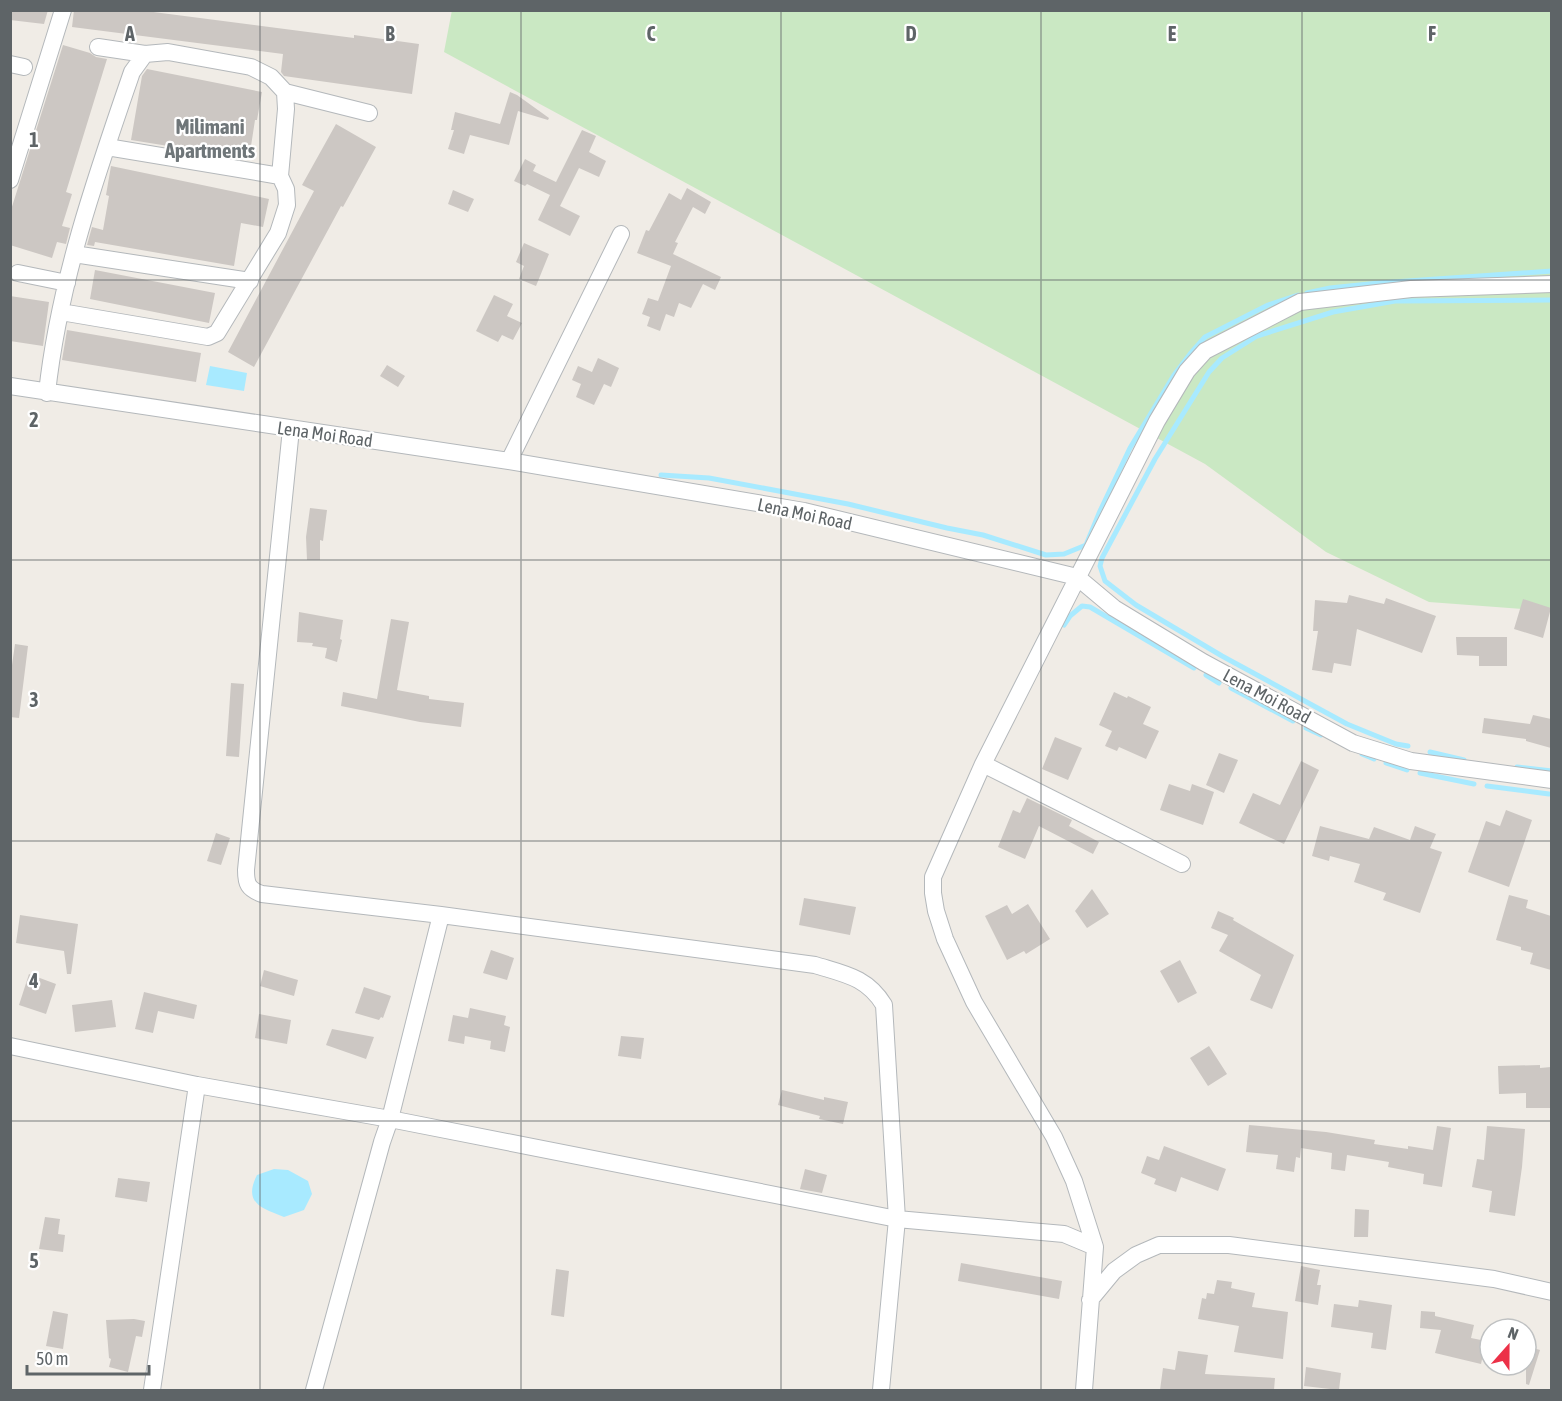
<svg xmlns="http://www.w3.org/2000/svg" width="1562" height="1401" font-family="'Asap Condensed',sans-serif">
  <rect width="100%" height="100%" fill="#f0ece6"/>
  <path fill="#cae8c3" d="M452,10l1099,1v600l-122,-9 -103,-50 -121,-88 -761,-412z"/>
  <path fill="#a8eaff" d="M210,366l37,7 -3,18 -38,-6z
    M274,1169l14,1 20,11 4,13 -8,16 -20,7c-23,-9 -41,-14 -27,-42z"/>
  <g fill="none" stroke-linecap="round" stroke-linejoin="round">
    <path stroke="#a8eaff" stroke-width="5" d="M1307,293l23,-5 49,-5 173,-12
      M661,475l48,3 139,26 99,24 36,7 63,20 18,-1 22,-9 14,-34 30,-63 44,-73 16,-21 15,-17 63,-32 30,-10
      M1064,625l6,-9 12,-10 8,1 104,61
      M1206,675l13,8
      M1231,688l62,33
      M1306,728l15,7
      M1408,746l-12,-2 -49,-20 -125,-68 -86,-51 -31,-24 -5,-15 2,-8 53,-99 54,-87 13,-14 35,-22 76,-24 62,-11 157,-1
      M1430,752l34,8
      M1362,754l12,5
      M1386,763l21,7
      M1517,767l35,4
      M1420,773l54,11
      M1487,786l62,8"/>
  </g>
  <path fill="#ccc7c3" d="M10,10h38l-4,14 -34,-4z
    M74,10h64l216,28v-3l65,9 -7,50 -128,-18 -3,-4 2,-18 -211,-27z
    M63,45l27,8 6,4 11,2 -41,133 6,2 -10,32 8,2 -4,16 -9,-2 -5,16 -42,-13v-32z
    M147,69l115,23 -5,28h-2l-6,39 -118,-19 11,-64z
    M510,92l7,3 32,23 -1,2 -30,-9 -9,34 -39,-10 -6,19 -16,-5 6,-19h-3l4,-18 45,12z
    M336,124l40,23 -33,60 -2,-1 -87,161 -26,-15 86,-161 -12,-6z
    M582,130l14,6 -7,16 17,9 -7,16 -20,-9 -19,38 20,10 -10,20 -32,-16 12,-25 -23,-11 -2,2 -11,-5 11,-22 11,6 -3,6 23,11z
    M111,166l158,33 -6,28 -22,-4 -7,43 -139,-24 -1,4 -7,-1 5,-18 11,3 6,-34 -3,-1z
    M687,188l24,14 -6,12 -12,-7 -18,35 3,1 -5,11 48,23 -6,13 -12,-6 -12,24 -12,-5 -5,14 -8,-3 -6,17 -13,-5 3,-9 -8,-3 6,-16 10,3 13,-35 -34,-13 9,-23 3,1 20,-38 12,7z
    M453,190l21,9 -6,13 -20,-8z
    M524,243l25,11 -13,32 -17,-7 5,-13 -8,-4z
    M95,270l120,23 -6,30 -119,-24z
    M494,295l19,9 -6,12 15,7 -9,17 -11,-5 -4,7 -22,-11z
    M10,296l39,6 -6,44 -33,-5z
    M67,330l134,23 -5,29 -134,-22z
    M598,358l21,10 -8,19 -7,-3 -10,21 -18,-8 5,-13 -9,-4 6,-14 14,6z
    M387,365l18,11 -7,11 -18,-11z
    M310,508l17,2 -4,31 -3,-1v20h-13l-1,-23z
    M1349,595l35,9 2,-6 50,18 -14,37 -65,-24 -6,37 -17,-3 -2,10 -20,-3 6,-39h-5l2,-31 32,3z
    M1523,599l28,9 -8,30 -29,-9z
    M299,612l44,8 -3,19 2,1 -5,22 -12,-4 2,-10 -15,-2 1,-3 -16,-1z
    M391,619l18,3 -12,68 32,6v3l35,4 -3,24 -41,-5 -79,-16 2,-14 34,7z
    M1456,637h51v29h-28v-10l-22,-1z
    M15,644l13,2 -9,72 -9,-1v-38z
    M231,683l13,1 -5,73 -13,-1z
    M1114,692l13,6 1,-2 23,11 -8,17 16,7 -13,28 -27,-12 -2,4 -12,-5 7,-15 -13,-6z
    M1533,715l18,4v29l-25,-7v-2l-44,-6 2,-15 46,6z
    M1055,737l27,11 -14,32 -26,-11z
    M1219,753l19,7 -14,33 -18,-8z
    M1301,761l18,9 -35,74 -45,-21 14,-30 27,12z
    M1169,784l21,7 2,-7 22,8 -11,33 -43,-15z
    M1027,798l45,22 -3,6 30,16 -6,12 -54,-28 -14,33 -27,-12 15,-37 7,3z
    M1506,810l26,10 -23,67 -41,-15 18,-51 14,5z
    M1320,826l49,13 5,-12 36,13 5,-14 21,8 -6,14 12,4 -22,61 -37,-13 3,-7 -32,-11 6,-18 -30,-8 -1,5 -17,-5z
    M216,833l14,5 -9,27 -14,-4z
    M1092,889l17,25 -22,14 -12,-17z
    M1509,895l19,5 -2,8 25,8v54l-21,-6 3,-11 -12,-3v-3l-25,-7z
    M804,898l52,9 -6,28 -51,-10z
    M1028,904l22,35 -24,15 -2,-3 -17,9 -22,-44 22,-11 5,9z
    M1218,911l16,7 -1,2 61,35 -22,54 -22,-9 11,-25 -42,-24 9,-16 -17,-7z
    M20,915l58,9 -7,50h-4l-3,-23 -48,-8z
    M491,950l23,8 -7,22 -24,-7z
    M1180,960l17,33 -19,10 -18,-32z
    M264,970l34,10 -4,16 -34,-10z
    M29,974l27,10 -10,30 -27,-9z
    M364,987l27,9 -8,22 -2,-1 -2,3 -24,-7z
    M144,992l53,13 -3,14 -36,-8 -5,22 -18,-4z
    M112,1000l4,27 -41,5 -3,-27z
    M470,1008l36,8 -2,9 6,2 -5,25 -15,-3 1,-8 -26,-5 -1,8 -16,-3 5,-26 15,3z
    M259,1014l32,6 -4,24 -32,-6z
    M332,1029l42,8 -8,22 -40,-14z
    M621,1036l23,2 -3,21 -23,-3z
    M1209,1046l18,28 -19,12 -18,-28z
    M1540,1065v3l11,-1v41h-25v-15l-27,1 -1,-28z
    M782,1090l42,10v-3l24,5 -5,22 -24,-5 1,-3 -42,-11z
    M1249,1125l77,7 49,8 -1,4 34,5v-3l25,4 4,-24 14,2 -9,59 -19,-3 1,-10 -36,-7 1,-5 -42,-7 -2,16 -14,-2 1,-16 -31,-5 -1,10 -4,-1 -2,15 -18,-3 2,-14 -32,-3z
    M1487,1126l38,3 -3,38 -7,49 -26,-4 3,-21 -20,-4 5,-28 7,1z
    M1164,1146l62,23 -8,22 -37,-14 -5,15 -22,-8 2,-5 -15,-6 6,-17 12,4z
    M805,1169l22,6 -5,18 -22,-4z
    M118,1178l32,4 -3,20 -32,-5z
    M1355,1209l14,1 -1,27h-14z
    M45,1217l15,2 -2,15 7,1 -2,17 -24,-3z
    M961,1263l101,18 -3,18 -101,-18z
    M1301,1266l19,4 -3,15h4l-3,20 -23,-4z
    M556,1269l13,2 -5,46 -13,-2z
    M1217,1280l15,2 -1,6 24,5 -3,14 36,5 -5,47 -49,-7 5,-26 -41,-7 4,-21 4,1 1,-6 7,1z
    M1359,1300l33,5 -6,45 -15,-2 2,-15 -42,-6 3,-23 24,3z
    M53,1311l15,3 -5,35 -17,-3z
    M1421,1311l14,1v4l39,9 -3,13 15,3 -5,23 -46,-11 6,-23 -21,-2z
    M134,1319l11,2 -3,16 -6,-1 -8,36 -19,-5 2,-8 -2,-1 -3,-38z
    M1526,1346l14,4 -11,35 -3,-1z
    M1178,1351l30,4 -3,19 70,4 -1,12h-114l3,-22 12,2z
    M1306,1367l35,6 -2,17 -35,-4z"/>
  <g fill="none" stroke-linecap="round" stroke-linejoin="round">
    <defs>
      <path id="minor" d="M98,47l47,7
        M10,64l14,3
        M107,147l173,29
        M10,180l53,-170
        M74,254l176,27
        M18,273l49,10
        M61,312l147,25 9,-4 61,-100 9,-28 -1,-16 -6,-13 6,-67 -1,-17
        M10,386l499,75 295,50 273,66 37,31 89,54 150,81 58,18 141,19
        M47,393c12,-111 49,-217 85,-321l13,-18 23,-2 83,15 20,10 14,15 84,21
        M291,429l-45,441c0,14 2,19 16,24l179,21 374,50c29,9 52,12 69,40l13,214 -16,171
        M509,461l112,-227
        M983,764l199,100
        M10,1046l187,39 193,34 507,100 167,15 31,13
        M1090,1300l24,-29 22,-16 23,-10h70l265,34 58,13
        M152,1390l45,-305
        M314,1390l68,-248 8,-23 51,-204
        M1084,1390l11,-143 -21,-66 -20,-44 -80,-135 -29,-63 -9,-28 -3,-18v-16l50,-113 174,-343 30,-50 18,-20 95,-49 111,-13 141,-5"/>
    </defs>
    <use href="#minor" stroke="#b4b8bb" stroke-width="18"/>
    <use href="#minor" stroke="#fff" stroke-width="16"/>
  </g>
  <path fill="none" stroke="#5e6467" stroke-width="1.5" stroke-opacity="0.55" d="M260,10v1380M521,10v1380M781,10v1380M1041,10v1380M1302,10v1380M10,280h1542M10,560h1542M10,841h1542M10,1121h1542"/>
  <g text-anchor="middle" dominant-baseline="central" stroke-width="4.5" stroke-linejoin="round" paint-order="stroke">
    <g font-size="18" fill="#5e6467" stroke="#fff">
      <text transform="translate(325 434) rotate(8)">Lena Moi Road</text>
      <text transform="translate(805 514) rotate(12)">Lena Moi Road</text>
      <text transform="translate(1267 696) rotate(28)">Lena Moi Road</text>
    </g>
    <g font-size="21" font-weight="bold" fill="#6f7679" stroke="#fff">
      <text x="210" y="126">Milimani<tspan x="210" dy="24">Apartments</tspan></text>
    </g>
  </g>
  <g font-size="20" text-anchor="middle" font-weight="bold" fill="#5e6467" stroke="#fff" stroke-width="4.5" stroke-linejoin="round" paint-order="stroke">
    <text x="130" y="41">A</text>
    <text x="390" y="41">B</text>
    <text x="651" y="41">C</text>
    <text x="911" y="41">D</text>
    <text x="1172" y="41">E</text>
    <text x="1432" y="41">F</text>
    <text x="34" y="147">1</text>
    <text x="34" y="427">2</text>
    <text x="34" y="707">3</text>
    <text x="34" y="988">4</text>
    <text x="34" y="1268">5</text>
  </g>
  <rect width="1562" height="1401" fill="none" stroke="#5e6467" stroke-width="24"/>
  <g transform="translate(1508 1347) rotate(21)"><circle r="28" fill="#ffffff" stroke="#bfc1c2" stroke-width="1.5"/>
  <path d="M0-4.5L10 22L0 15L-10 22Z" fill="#ec3148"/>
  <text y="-9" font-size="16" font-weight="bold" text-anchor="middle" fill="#5e6467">N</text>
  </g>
  <path d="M27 1365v9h122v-9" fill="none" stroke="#5e6467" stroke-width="3"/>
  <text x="36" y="1365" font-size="18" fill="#5e6467" stroke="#ffffff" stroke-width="4.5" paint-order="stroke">50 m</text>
</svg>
